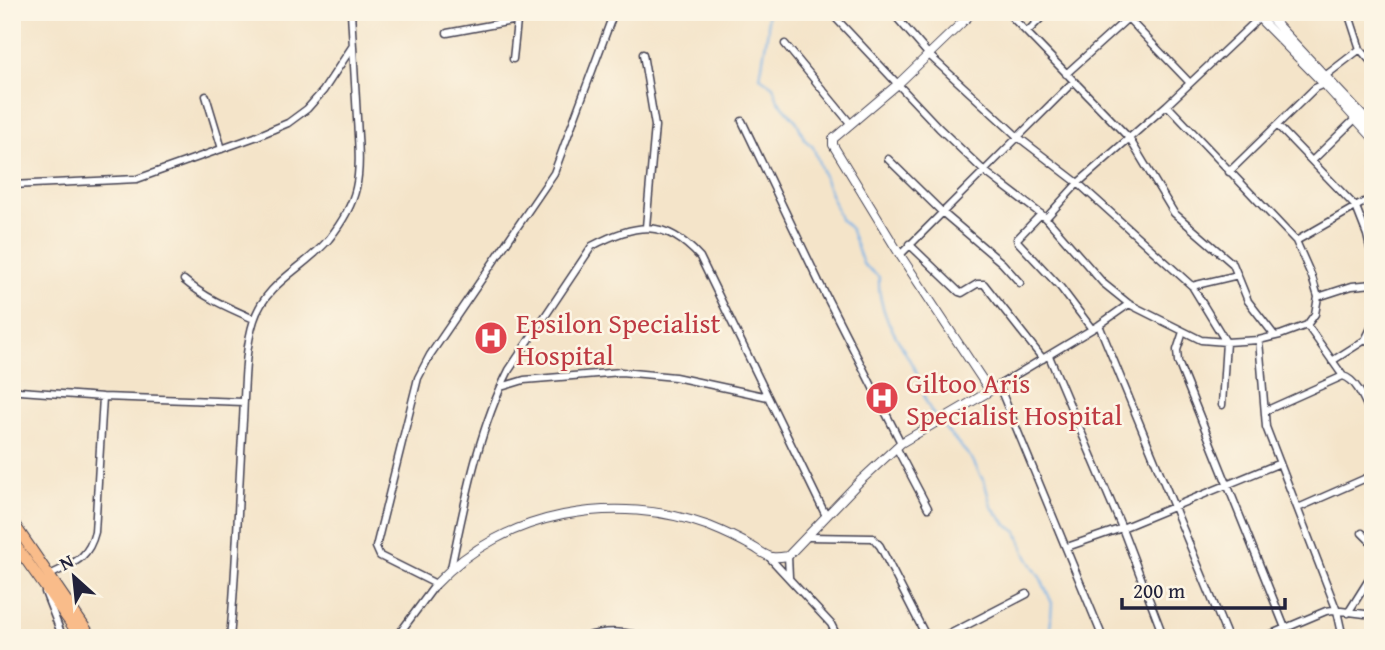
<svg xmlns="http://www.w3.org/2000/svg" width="1385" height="650" font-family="'Gentium Book Plus',serif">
  <rect width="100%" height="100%" fill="#fcf5e5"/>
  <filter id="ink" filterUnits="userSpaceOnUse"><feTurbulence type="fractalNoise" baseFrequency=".0143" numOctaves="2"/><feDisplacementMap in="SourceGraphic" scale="14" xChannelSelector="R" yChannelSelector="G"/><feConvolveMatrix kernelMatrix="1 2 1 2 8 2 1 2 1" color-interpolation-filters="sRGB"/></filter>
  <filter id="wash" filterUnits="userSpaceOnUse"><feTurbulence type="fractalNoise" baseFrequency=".00686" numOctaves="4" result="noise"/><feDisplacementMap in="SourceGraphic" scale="28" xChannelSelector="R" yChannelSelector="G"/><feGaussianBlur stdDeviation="1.57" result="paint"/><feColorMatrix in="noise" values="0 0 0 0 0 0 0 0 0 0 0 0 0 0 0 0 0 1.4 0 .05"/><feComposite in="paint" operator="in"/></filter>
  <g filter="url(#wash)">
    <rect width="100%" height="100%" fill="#f4e4c9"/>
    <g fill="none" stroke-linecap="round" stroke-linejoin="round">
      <path stroke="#76b1e7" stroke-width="2" d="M767,12l1,17 -8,48 13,9 5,14 19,22 8,18 8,7 27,72 10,9 13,36 16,13c-2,39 22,64 38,97 7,16 7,31 20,45
        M940,423l32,36 13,25 6,22 15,18 11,8 10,25 14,22 11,24 -2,29 -6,6"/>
    </g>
  </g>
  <g filter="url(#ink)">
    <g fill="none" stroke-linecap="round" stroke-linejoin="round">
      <defs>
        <path id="minor" d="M830,12l109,116 44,42 63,48 57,65 26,21 72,36 25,2 33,-2 21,-5 27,-10 8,-11 3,-17 -6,-20 -16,-36 -129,-136
          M892,12l37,43 89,82 60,46 114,103 34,56 -4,63
          M1007,12l122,126 45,75 59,51 15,37 27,35
          M1122,12l68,71
          M1348,12l12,37 13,15
          M1027,32l20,-20
          M447,33l71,-13
          M785,44l65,79
          M643,54l12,72 -9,101
          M513,59l5,-47
          M1066,74l62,-56
          M1325,76l35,-27
          M206,96l16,53
          M742,121l77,161 82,161
          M1277,125l79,82 11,28 6,26
          M888,159l54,53 60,51 18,20
          M1312,161l43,-42
          M1229,172l86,-84 9,-4
          M12,185l125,-6 118,-42 33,-14 19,-14 16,-18 29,-44
          M1041,214l-24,25 1,3 43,46 31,41
          M1046,218l32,-35 89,-78 92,-87
          M1296,241l77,-44
          M909,244l50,48 3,1 15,-9h7l59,75
          M900,255l173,-173
          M184,280c21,18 45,28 70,39
          M1192,286l46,-11
          M1318,297l34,-11 21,-2
          M1099,325l129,313
          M1307,325l36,51
          M1183,332l-6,18 1,12 107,266 2,10
          M1259,340l7,87 71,184 6,27
          M1049,356l73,172 42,110
          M1332,361l33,-21 8,-16
          M997,386l102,-61 30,-21
          M999,386l104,252
          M501,387l23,-7 97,-8 54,5 93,20
          M12,388l8,3 83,6 141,5
          M1265,411l78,-35c15,4 23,29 30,43
          M896,447l32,61
          M1298,508l75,-33
          M1362,533l11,11
          M808,537l65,1 7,8 47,92
          M1067,547l55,-19 158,-65
          M788,556l1,21
          M769,557l62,67 7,14
          M451,568c14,-66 27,-137 58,-198l83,-124c43,-23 73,-28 108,11l126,259
          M48,576c25,-13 40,-16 47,-44l8,-135
          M45,592l18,46
          M1348,613l25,-40
          M230,638c7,-73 8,-145 13,-218 2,-33 1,-69 11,-100 12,-38 51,-52 75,-81 11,-14 23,-33 27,-51 5,-22 2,-48 1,-70 -2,-35 -4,-70 -6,-106
          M396,638l40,-54 -56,-28 -4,-9 42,-169 12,-23 124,-182 60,-161
          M583,638c23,-9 46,-6 69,0
          M942,638l85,-44
          M1262,638l64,-27 7,-1 40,5"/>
        <path id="tertiary" d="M1253,12l71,72 49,54
          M1265,12l108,115
          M436,584c68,-73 181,-92 273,-58 15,6 30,13 44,21 6,3 12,9 19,10 5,1 10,0 16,-1l72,-75 41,-38 89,-52 -90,-136 -67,-110v-6l65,-55 75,-72"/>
        <path id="primary" d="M12,521l80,117
          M12,540l69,98"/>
      </defs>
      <use href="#minor" stroke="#423f50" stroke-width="9"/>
      <use href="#tertiary" stroke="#423f50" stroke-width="10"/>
      <use href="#primary" stroke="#423f50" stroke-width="12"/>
      <use href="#minor" stroke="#fff" stroke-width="6"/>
      <use href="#tertiary" stroke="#fff" stroke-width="8"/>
      <use href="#primary" stroke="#f9bc8a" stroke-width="10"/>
    </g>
  </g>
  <defs>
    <symbol id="hospital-disc" viewBox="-11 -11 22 22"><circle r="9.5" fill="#e0444e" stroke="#fcf5e5"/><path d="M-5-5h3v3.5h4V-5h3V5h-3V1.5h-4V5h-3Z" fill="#fff"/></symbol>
  </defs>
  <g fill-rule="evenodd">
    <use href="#hospital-disc" x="472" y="319" width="38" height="38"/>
    <use href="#hospital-disc" x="863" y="379" width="38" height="38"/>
  </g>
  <g text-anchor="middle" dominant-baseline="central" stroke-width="5" stroke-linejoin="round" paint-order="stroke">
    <g font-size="28" fill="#be3a42" stroke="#fcf5e5" text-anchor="start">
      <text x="516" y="322">Epsilon Specialist<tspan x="516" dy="32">Hospital</tspan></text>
      <text x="906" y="382">Giltoo Aris<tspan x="906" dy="32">Specialist Hospital</tspan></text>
    </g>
  </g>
  <rect width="1385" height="650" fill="none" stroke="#fcf5e5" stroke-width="42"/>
  <g transform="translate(74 577) rotate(333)" stroke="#fcf5e5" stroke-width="5" paint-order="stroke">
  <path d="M0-5L12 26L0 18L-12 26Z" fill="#22223b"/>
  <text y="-10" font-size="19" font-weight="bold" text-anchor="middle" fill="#22223b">N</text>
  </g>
  <path d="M1122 598v10h163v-10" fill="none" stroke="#22223b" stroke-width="3.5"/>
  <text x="1133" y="598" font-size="21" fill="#22223b" stroke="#fcf5e5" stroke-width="5" paint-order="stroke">200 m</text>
</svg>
